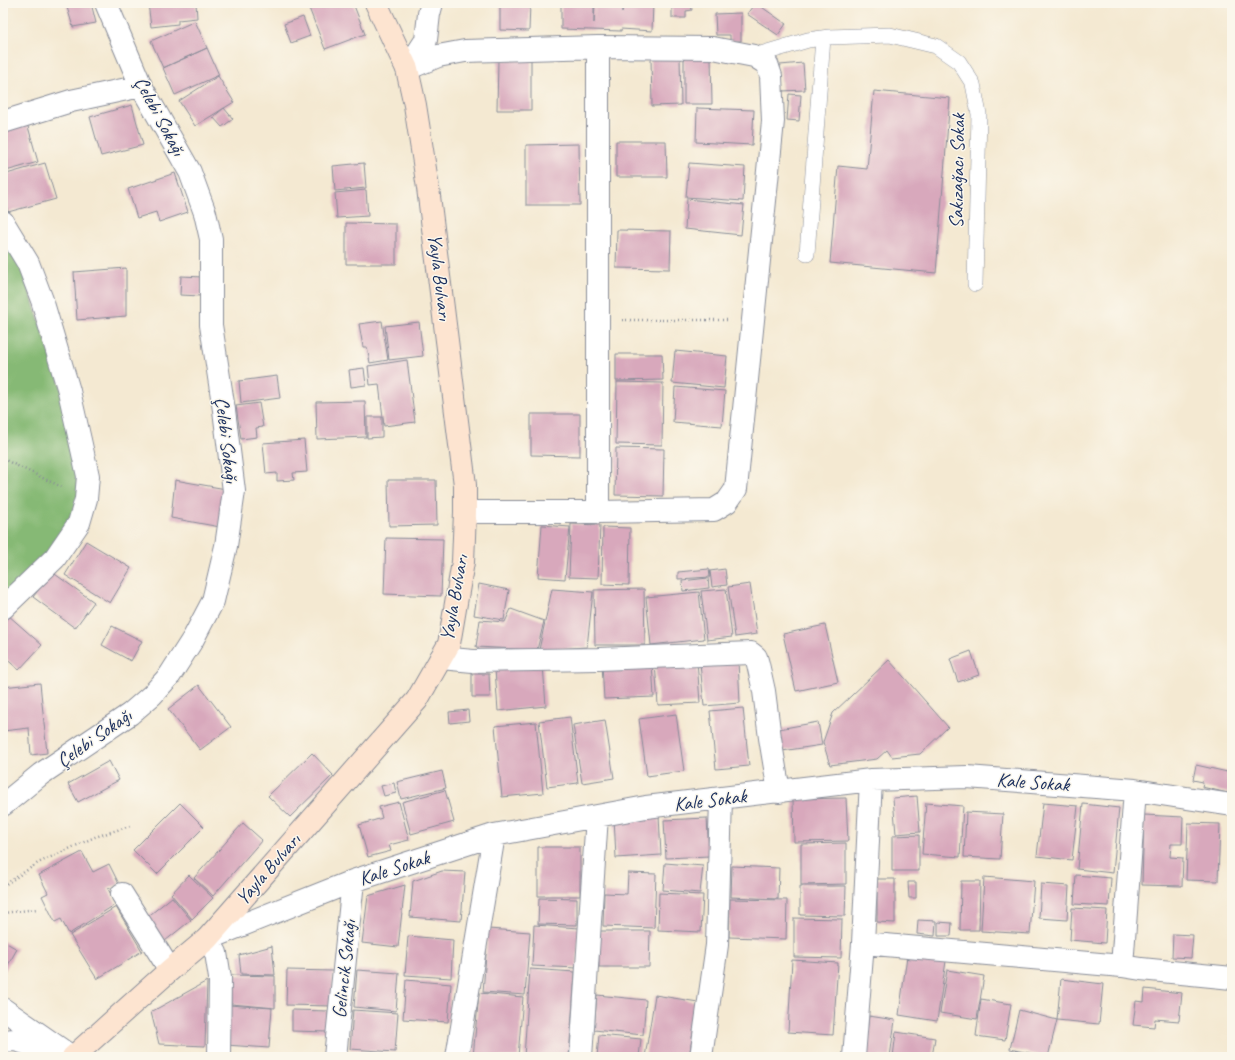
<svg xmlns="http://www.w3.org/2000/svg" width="1235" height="1060" font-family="Caveat,sans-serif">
  <rect width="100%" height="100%" fill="#fbf7ec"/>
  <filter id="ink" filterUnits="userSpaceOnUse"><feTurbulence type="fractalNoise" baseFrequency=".025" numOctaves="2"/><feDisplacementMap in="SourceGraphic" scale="8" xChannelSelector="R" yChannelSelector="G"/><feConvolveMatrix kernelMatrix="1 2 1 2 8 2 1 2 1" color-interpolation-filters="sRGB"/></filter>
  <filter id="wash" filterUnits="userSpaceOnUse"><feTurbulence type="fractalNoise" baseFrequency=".012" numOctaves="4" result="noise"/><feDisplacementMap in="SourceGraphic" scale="16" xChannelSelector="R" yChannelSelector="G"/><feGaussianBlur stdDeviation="0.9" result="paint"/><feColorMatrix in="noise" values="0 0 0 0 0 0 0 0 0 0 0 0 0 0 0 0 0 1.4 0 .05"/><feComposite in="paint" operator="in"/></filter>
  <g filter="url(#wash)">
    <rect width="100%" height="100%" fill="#f4e9d2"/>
    <path fill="#86b974" stroke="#507469" d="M3,222l7,11 74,223 -5,67 -76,79z"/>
    <g id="blocks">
      <path fill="#d8a8bc" d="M81,3h10l5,20 -23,4 -7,-23z
        M148,3h48l1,15 -19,2v4l-27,3z
        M307,3h36l1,2 9,-2 12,31 -40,15z
        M500,3h30l-1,28 -29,-1z
        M561,3h33v20l1,-20h27v10l1,-10h30l-1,28 -31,-2v2l-60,-2z
        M672,3h19l1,7 -6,1v7h-14z
        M755,3h1l30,21 -8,11 -31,-21z
        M741,13v28h-11v-6h-14l-1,-21z
        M303,17l7,19 -19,7 -7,-19z
        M195,21l12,27 -44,20 -12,-27z
        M207,48l12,27 -44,20 -12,-27z
        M680,57l1,48 -29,1 -1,-48z
        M711,57l1,47h-28v-46z
        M498,60h33v50h-34z
        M803,63l2,27 -23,1 -2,-26z
        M218,76l16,26 -39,24 -16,-25z
        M874,91l76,7 -14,175 -106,-10 8,-97 29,3z
        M789,94l12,1 -2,26 -12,-1z
        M132,105l11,40 -42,11 -11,-39z
        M224,108l9,11 -11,8 -9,-10z
        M697,108l57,2 -2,35 -56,-3z
        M27,123l11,39 -32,9 -3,-8v-34z
        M616,141h50l1,36h-51z
        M579,144l1,61h-54v-60z
        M45,163l11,36 -48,13 -5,-18v-19z
        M364,163l2,25 -31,3 -2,-25z
        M689,163l56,4 -2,34 -57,-4z
        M175,173l13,39 -29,10 -3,-10 -19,6 -9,-29z
        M366,190l2,26 -31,2 -2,-25z
        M687,199l57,6 -3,30 -56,-6z
        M346,223l50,1v40h-50z
        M617,230l54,1 -1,38 -54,-1z
        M126,268v48l-49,4 -3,-48z
        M181,276l21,1 -1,19 -21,-1z
        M382,321l6,39 -18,3 -3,-16h-4l-4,-23z
        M419,322l4,34 -34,4 -4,-34z
        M675,351l52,5 -3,32 -52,-5z
        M616,354h46l1,26 -47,1z
        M407,360l8,62 -31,4 -5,-42 -9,1 -2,-19z
        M364,368l2,17 -15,2 -2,-17z
        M277,376l3,22 -39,5 -2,-22z
        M617,382l46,1 -1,62 -46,-1z
        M675,387l50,4 -3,35 -49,-4z
        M365,401l1,36 -49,2 -1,-37z
        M259,403l4,24 -7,1 1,9 -16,2 -5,-33z
        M531,414h49v42l-49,-1z
        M367,417h15v20l-15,1z
        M304,440l3,32 -14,1 1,7 -17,1v-8l-11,1 -3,-31z
        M616,448l48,1 -1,47 -48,-1z
        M175,480l51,9 -6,38 -49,-9z
        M388,480h48l1,45 -48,1z
        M571,524l29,1 -2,53 -29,-1z
        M542,525l28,2 -5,52 -27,-2z
        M603,527l27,1 -1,57 -27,-1z
        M386,538l57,1 -2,57 -57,-2z
        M86,541l45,27 -21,35 -45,-28z
        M709,569l1,8 -32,2v-7z
        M725,569l2,16 -15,2 -2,-16z
        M52,572l42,30 -19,26 -42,-31z
        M708,578l1,10 -26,3 -1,-10z
        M479,584l30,6 -5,30 -30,-5z
        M750,584l7,50 -22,3 -7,-50z
        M552,589l41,3 -6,55 -48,3z
        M644,589l1,56h-50l-1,-55z
        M726,589l6,48 -25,3 -6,-49z
        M699,592l5,47 -53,6 -5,-48z
        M511,609l33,12 -7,29 -61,-3 4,-27 25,2z
        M8,615l34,30 -23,25 -16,-14v-36z
        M825,625l13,57 -42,9 -13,-57z
        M112,626l30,15 -11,20 -29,-16z
        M971,651l8,24 -21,7 -8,-23z
        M697,660l3,43 -42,2 -3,-43z
        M738,660l2,43 -36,3 -4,-43z
        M889,660l59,67 -28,27 -28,3 -5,-7 -10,9 -47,6 -7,-23 10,-29z
        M652,662l2,35 -50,2 -2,-35z
        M543,665l3,41 -48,5 -3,-42z
        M472,674h17l1,23h-18z
        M40,683l7,70 -16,2 -2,-27 -26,3v-44z
        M199,685l32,42 -31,23 -32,-41z
        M743,708l6,58 -33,3 -6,-58z
        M468,710l1,11 -19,2 -1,-11z
        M676,714l8,57 -37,5 -8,-57z
        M570,717l8,66 -31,4 -8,-66z
        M605,720l9,58 -32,5 -9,-58z
        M536,722l7,71 -41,4 -7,-71z
        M818,722l4,23 -40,6 -3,-22z
        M312,753l21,22 -43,42 -22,-21z
        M109,761l10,19 -41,22 -10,-18z
        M1196,765l36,8 -4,20 -26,-6 1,-5 -10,-2z
        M442,771l4,17 -45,11 -4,-17z
        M394,783l2,10 -12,3 -3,-10z
        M445,790l9,32 -43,12 -9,-32z
        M917,796l3,36 -24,2 -3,-36z
        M846,798l2,43 -54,1 -1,-43z
        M399,802l10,38 -20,5 2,6 -23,6 -9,-32 23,-7 -3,-11z
        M180,803l24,24 -47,47 -24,-24z
        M926,803l37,3 -3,51 -38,-3z
        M1043,803l35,3 -6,54 -35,-4z
        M1083,804l36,4 -6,65 -36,-4z
        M966,812l37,2 -3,45 -36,-2z
        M659,815l2,40 -45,3 -2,-41z
        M1144,815l39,2 -1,27h-11l-1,13 13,1 -1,28 -40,-1z
        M707,818l2,38 -43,2 -2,-38z
        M243,823l19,17 -49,56 -19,-18z
        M1188,823l32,1 -2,57 -32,-1z
        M919,835v36h-27v-35z
        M846,843v41l-45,1v-41z
        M538,847h42v49h-42z
        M82,852l11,20 16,-8 10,20 -11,5 8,15 -47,30 -8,-15 -6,3 -13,-26 6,-3 -9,-18z
        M665,863l38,3 -3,27 -37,-3z
        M732,866l47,2 -1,31 -47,-2z
        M442,871l23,1 -4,49 -51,-4 3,-36z
        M628,873l28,1 -2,54 -51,-2 1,-33 23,1z
        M189,875l24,23 -21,21 -21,-25z
        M1076,875l35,3 -2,28 -35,-2z
        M984,877l50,4 -4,53 -49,-3z
        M877,879h18v44l-18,-1z
        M961,881h19l-1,49h-19z
        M908,882h8v16h-7z
        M1041,884l28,2 -2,34 -28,-2z
        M405,885l-7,62 -36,-4 6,-47z
        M800,886h46l-1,30 -45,-1z
        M659,893l44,2 -2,37 -43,-2z
        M172,897l19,23 -26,21 -19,-23z
        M539,898l38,1v26l-39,-1z
        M730,899l57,1 -1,39 -57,-2z
        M116,907l26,44 -45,28 -27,-44z
        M1072,908l35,2 -2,33 -35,-3z
        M794,918l48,1 -1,39 -47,-1z
        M918,920l18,1 -1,15 -18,-2z
        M938,922l14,1 -1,13h-13z
        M534,925l45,3 -2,40 -45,-2z
        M488,929l42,3 -5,63 -42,-3z
        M599,931h51l-1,36h-50z
        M1173,934l20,1 -2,23 -19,-1z
        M408,936l45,4 -2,38 -46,-3z
        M3,941l14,8 -14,25z
        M272,946l3,29 -34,-1 -2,-19z
        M907,956l39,5 -9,60 -38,-6z
        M792,960l46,3 -5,72 -45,-3z
        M530,969l45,3 -6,85h-45z
        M287,970l46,1v35l-47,-1z
        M357,970l42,3 -3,38 -42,-4z
        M947,970l37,6 -7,43 -37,-6z
        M230,975l45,1v32l-44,-4z
        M1061,979l42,5 -4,40 -42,-4z
        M406,980l45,4 -3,38 -45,-3z
        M207,981l-2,65 -46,-2 -8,-32z
        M1145,989l37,4 -3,28 -24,-2 -1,8 -21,-2 3,-24 8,1z
        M479,993l44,4 -5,60h-45z
        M597,995l49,5 -3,35 -49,-5z
        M655,995l43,7 -9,55h-44z
        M981,999l30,5 -6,36 -29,-4z
        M229,1005l43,3 -3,40 -43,-3z
        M292,1010l36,1v21l-36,-1z
        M353,1010l45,3 -3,39 -45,-3z
        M1019,1010l38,10 -9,37 -38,-8z
        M869,1016l26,4 -5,37h-26z
        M896,1032l39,6 -3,19h-39z
        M599,1035l42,4 -2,18h-42z"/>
    </g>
  </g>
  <g filter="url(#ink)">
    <use href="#blocks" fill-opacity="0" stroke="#888c98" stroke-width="1"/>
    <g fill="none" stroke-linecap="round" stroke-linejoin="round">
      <defs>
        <path id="service" d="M754,56l54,-16 21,-3 61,-2 46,11 23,16 14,22 6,30 -4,170
          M807,254l16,-216"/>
        <path id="minor" d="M598,47v465
          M407,69l31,-13 27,-5 133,-4 115,1 41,8 13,8 4,12 2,45 -37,368 -9,13 -13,8 -116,2h-133
          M407,69l19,-29 3,-26 3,-11
          M3,122l68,-21 70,-15
          M3,222l25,41 14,37 27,91 19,85 -2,23 -7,24 -24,35 -52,50
          M441,658l32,3 126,-2 152,-6 5,4 2,7 6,27 6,47 9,54
          M3,805l38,-31 89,-60 22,-19 18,-20 23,-36 20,-38 13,-55 8,-55 -10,-81 -13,-85v-86l-6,-26 -15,-41 -49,-86 -35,-83
          M122,894l48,76
          M863,943l259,23 19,3 91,9
          M1122,966l13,-176
          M3,1009l69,48
          M3,1041l12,-1 40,12
          M219,1057l1,-79 -4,-25 -9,-14 146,-58 141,-46 152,-28 225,-27 96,-3 168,13 97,15
          M335,1057l18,-176
          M457,1057l37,-222
          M581,1057l16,-241
          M701,1057l16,-112 4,-147
          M854,1057l9,-114 8,-163"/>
        <path id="secondary" d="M73,1057l97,-87 37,-31 210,-239 32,-56 14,-82 2,-50v-27l-37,-297 -13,-83 -8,-36 -31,-66"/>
      </defs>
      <use href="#service" stroke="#888c98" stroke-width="16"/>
      <use href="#minor" stroke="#888c98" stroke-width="24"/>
      <use href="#secondary" stroke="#888c98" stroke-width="24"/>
      <path stroke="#888c98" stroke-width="2.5" stroke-dasharray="1 3" stroke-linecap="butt" d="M622,320h107
        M3,459l61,29
        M3,886l35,-23 57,-26 35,-11
        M3,913l34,-4"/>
      <use href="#service" stroke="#fff" stroke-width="15"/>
      <use href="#minor" stroke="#fff" stroke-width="22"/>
      <use href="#secondary" stroke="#fde4d0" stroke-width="22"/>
    </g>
  </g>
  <g text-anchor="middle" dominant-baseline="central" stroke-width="3" stroke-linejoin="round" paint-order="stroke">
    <g font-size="20" fill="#1b2f5e" stroke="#fbf7ec">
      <text transform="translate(160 116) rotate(62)">Çelebi Sokağı</text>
      <text transform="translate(957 171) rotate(-89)">Sakızağacı Sokak</text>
      <text transform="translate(440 277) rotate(83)">Yayla Bulvarı</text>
      <text transform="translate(227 440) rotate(83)">Çelebi Sokağı</text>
      <text transform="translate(454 598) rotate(-80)">Yayla Bulvarı</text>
      <text transform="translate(94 738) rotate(-35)">Çelebi Sokağı</text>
      <text transform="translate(1033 782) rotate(4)">Kale Sokak</text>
      <text transform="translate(710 800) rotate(-7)">Kale Sokak</text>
      <text transform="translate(394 868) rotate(-18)">Kale Sokak</text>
      <text transform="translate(268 869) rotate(-49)">Yayla Bulvarı</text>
      <text transform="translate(344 969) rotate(-84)">Gelincik Sokağı</text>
    </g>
  </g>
  <rect width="1235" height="1060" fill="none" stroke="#fbf7ec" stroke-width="16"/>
</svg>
